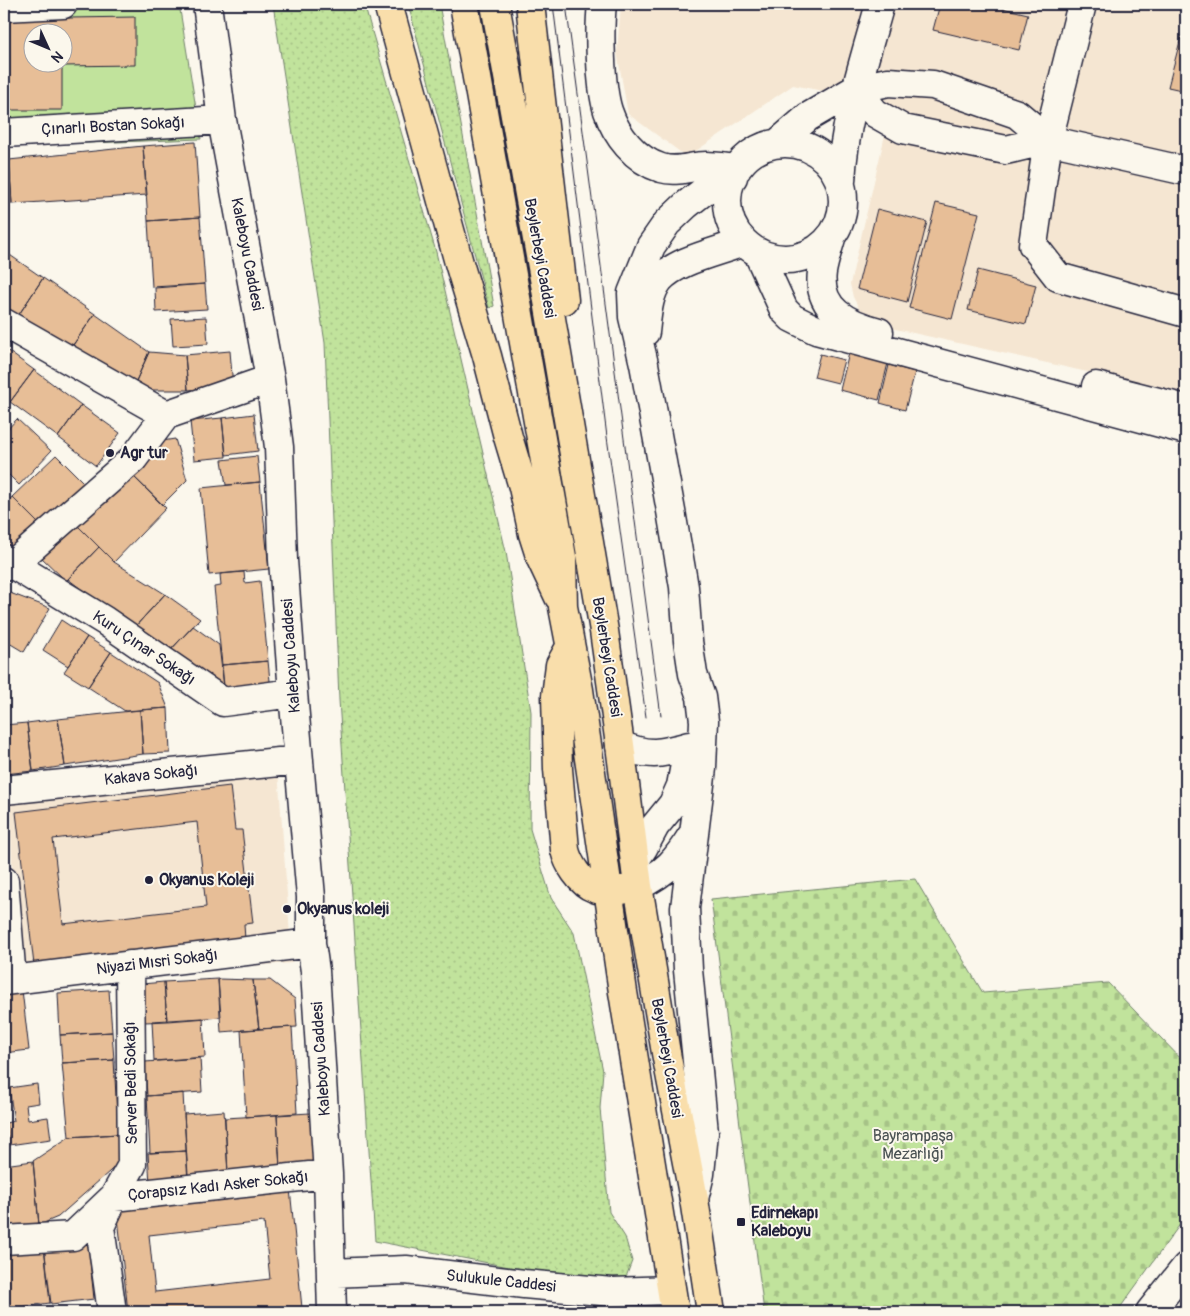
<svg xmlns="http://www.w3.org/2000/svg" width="1190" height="1316" font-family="Pangolin,sans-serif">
  <defs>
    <pattern id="grass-dots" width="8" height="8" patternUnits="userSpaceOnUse" patternTransform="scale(1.25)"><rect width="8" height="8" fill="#c1e39c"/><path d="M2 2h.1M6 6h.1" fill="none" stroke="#a6c287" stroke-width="1.8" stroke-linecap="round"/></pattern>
    <pattern id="cemetery-stones" width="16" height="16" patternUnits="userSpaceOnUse" patternTransform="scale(1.25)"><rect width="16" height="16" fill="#c1e39c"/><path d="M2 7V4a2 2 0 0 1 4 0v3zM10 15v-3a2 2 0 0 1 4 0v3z" fill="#a6c287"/></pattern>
    <pattern id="park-crowns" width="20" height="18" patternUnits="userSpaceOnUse" patternTransform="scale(1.25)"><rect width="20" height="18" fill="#c1e39c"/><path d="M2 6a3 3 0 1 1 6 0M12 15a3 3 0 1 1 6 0" fill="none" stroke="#a6c287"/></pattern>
  </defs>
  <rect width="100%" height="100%" fill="#fbf7ec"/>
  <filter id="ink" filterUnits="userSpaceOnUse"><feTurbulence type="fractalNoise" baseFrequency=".02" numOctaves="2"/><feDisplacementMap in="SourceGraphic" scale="10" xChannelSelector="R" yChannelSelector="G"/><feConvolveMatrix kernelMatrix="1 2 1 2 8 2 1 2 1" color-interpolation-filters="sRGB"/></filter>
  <g filter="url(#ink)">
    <path fill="#f5e6d2" d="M621,4h565v390l-313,-70 -12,-12 -8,-15 -3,-13 42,-179 -99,-20 -106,72 -59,-43 -11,-62z
      M277,757l15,206 -276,21 -6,-186z"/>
    <path fill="url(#grass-dots)" stroke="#72826c" d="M273,4h91l72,248 70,300 25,160 -1,117 21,69 23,35 29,138 -3,37 9,104 16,25 7,24 -6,16 -19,9 -232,-45 -36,-541 -14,-357z
      M408,4h31l55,302 -5,2z"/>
    <path fill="url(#cemetery-stones)" stroke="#72826c" d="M915,879l68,114 125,-10 78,81v152l-69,96h-353l-53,-413z"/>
    <path fill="url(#park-crowns)" stroke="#72826c" d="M389,1307l70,5h-70z"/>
    <path fill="#c1e39c" stroke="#72826c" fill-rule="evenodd" d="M4,4h175l22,135 -197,7zM32,32h30v30h-30z"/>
    <path fill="#e7be97" stroke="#22223b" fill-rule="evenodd" d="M940,4h45l43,10 -9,36 -86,-20z
      M135,17v48l-73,1v44h-58v-91zM32,32h30v30h-30z
      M1186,18v73l-18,-4z
      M195,142l5,75 -52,4 -5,-75z
      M143,146l4,49 -135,9 -3,-44z
      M9,160l3,44 -8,1v-44z
      M936,203l43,10 -27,106 -43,-11z
      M877,209l50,13 -20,80 -50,-13z
      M200,217l5,67 -53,3 -4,-66z
      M4,251l39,27 -29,44 -10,-8z
      M978,270l58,15 -10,39 -58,-14z
      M43,278l52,36 -27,38 -54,-30z
      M205,284l2,25 -51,3 -1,-24z
      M95,314l54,38 -17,38 -64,-38z
      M206,317l2,27 -35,2 -2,-27z
      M5,349l29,21 -24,32 -6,-3z
      M230,351l3,36 -45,3 -3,-35z
      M149,352l36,3 3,35h-56z
      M849,353l39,10 -9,37 -39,-10z
      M820,354l24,6 -6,23 -24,-6z
      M889,365l26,7 -10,38 -25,-7z
      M34,370l47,35 -23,32 -48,-35z
      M81,405l39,28 -24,33 -38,-29z
      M254,414l4,37 -32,4 -4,-37z
      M222,418l4,39 -32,3 -4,-39z
      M17,419l34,32 -32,34 -15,-15v-37z
      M175,439l12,41 -25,25 -36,-36 24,-26z
      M56,455l29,29 -43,43 -30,-30z
      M257,456l3,26 -34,3 -4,-25z
      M126,469l40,39 -52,54 -40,-40z
      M260,482l9,87 -60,6 -8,-87z
      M12,497l30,30 -32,31 -6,-6v-46z
      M74,522l25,25 -33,34 -25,-24z
      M99,547l15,15 51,32 -32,35 -65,-50z
      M244,572l1,11 15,-2 8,80 -46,4 -8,-78 7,-1 -1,-12z
      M4,591l6,2 -6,11z
      M10,593l40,15 -26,44 -20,-12v-36z
      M165,594l35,25 -35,37 -32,-27z
      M61,620l26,17 -19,29 -25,-16z
      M193,626l26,19 6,51 -60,-40z
      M87,637l24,15 -23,35 -24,-15z
      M111,652l47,31 10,25 -43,3 -37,-24z
      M268,661l3,30 -46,5 -3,-31z
      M168,708l2,45 -27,1 -3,-44z
      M140,710l3,44 -78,12 -7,-47z
      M58,719l7,47 -32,5 -6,-48z
      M27,723l6,48 -29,3v-49z
      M230,786l5,44h7l11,93 -9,1 1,16 -211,25 -18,-153zM197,822l9,85 -143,17 -10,-85z
      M218,979l35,1 6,49 -38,3z
      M218,979l3,38 -54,4 -3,-39z
      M253,980h17l25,19 2,28 -38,2z
      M164,982l3,39 -22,1 -3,-38z
      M22,990l7,60 -25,3v-61z
      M109,990l3,42 -52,3 -2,-42z
      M203,1018l2,39 -51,4 -2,-40z
      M292,1027l5,86 -51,4 -5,-87z
      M112,1032l2,28 -52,3 -2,-28z
      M200,1058l2,34 -55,4 -2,-34z
      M114,1060l4,74 -49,3 -7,-74z
      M37,1084l2,19 -13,2 2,15 20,-3 3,22 -42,6 -3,-22 8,-2 -5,-33z
      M183,1093l3,58 -36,2 -3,-57z
      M224,1111l4,62 -40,2 -4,-61z
      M310,1113l4,53 -34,3 -3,-54z
      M277,1115l3,54 -52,4 -3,-55z
      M118,1134v30l-60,53 -19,8 -6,-64 36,-24z
      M186,1151l2,30 -38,3 -2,-31z
      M33,1161l6,64 -35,5v-65z
      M290,1189l12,119 -38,4h-136l-11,-104zM264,1222l6,57 -115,13 -6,-57z
      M88,1241l6,58 -43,5 -7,-58z
      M44,1246l6,57 -46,6v-58z"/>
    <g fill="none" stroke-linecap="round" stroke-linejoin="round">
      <defs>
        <path id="minor" d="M207,4l15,116 48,259 9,68 4,113 10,133 18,204v46l4,28 13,203 4,138
          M602,4c-3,26 -2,82 6,107 8,24 27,49 53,57 17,5 29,-2 45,-2 10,0 21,2 31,3
          M1082,4l-34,136 -15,105 25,32 128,36
          M4,7l59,-3
          M856,89l19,24 28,16 103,21 42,-10 138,31
          M4,133l218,-13
          M779,142l29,-25 48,-28 32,-7 45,3 84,29 31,26
          M727 201a58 58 0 1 1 116 0a58 58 0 1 1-116 0Z
          M841,181c3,-61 23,-119 39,-177
          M831,238c-3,11 -7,22 -9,34 -5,38 26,52 57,60
          M758,253l26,57 8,8 24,12 370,100
          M4,323l162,92
          M645,332c2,-16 3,-38 14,-52 17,-20 59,-28 84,-38
          M1096,386l90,23
          M4,559l101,62 118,81 70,-9
          M4,567l9,-3 120,-105 33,-44 104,-36
          M620,745c29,12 40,9 69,1
          M4,790l295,-30
          M635,860l8,-12 12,-22 18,-22 8,-18 7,-37
          M4,881l8,99
          M638,886c29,-14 38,-25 55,-52
          M4,981l307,-38
          M694,1199l6,-25 4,-42 -16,-162 -3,-62 17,-140 2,-47 -3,-24 -8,-23 -5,-33 -4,-54 -13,-76 -27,-147 -11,-47 -1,-24 19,-47 16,-23 19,-18 23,-18 24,-10
          M4,1240l69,-4 41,-39 214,-23
          M331,1273l75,-3 118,14 88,8 59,-2
          M112,1312l-12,-85 14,-30 18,-32 -2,-200
          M1150,1312l36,-45"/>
        <path id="major" d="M388,4l71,259 28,93 21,81 15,50 10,47 8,25 18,38
          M464,4l98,553 1,50 16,83 44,302 52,320
          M495,4l52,291 57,336 16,114 18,141 28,167 28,146 17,113
          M530,4l34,296
          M570,647l-10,18 -4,31 2,73 7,81c3,13 15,33 29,38 7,3 20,3 28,2"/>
      </defs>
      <use href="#minor" stroke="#22223b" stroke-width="31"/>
      <use href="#major" stroke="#22223b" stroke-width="31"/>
      <use href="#minor" stroke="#fbf7ec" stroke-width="28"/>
      <use href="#major" stroke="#f9deab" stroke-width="28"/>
      <path stroke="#22223b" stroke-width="1" d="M553,4l54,433 39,280
        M566,4l95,712"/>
    </g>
  </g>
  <g fill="#22223b" stroke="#fbf7ec" stroke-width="2">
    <circle cx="110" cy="453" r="5"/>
    <circle cx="149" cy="880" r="5"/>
    <circle cx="287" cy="909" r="5"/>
    <rect x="736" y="1217" width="10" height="10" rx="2.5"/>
  </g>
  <g text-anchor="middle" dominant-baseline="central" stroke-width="4" stroke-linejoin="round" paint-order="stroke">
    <g font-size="16" fill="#22223b" stroke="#fbf7ec">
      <text transform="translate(113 126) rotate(-3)">Çınarlı Bostan Sokağı</text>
      <text transform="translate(247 254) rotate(79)">Kaleboyu Caddesi</text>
      <text transform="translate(540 258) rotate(80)">Beylerbeyi Caddesi</text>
      <text transform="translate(144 648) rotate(34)">Kuru Çınar Sokağı</text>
      <text transform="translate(291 656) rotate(-94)">Kaleboyu Caddesi</text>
      <text transform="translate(607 657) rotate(81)">Beylerbeyi Caddesi</text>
      <text transform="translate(151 775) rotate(-6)">Kakava Sokağı</text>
      <text transform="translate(157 962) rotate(-7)">Niyazi Mısri Sokağı</text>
      <text transform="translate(667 1058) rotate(80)">Beylerbeyi Caddesi</text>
      <text transform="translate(321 1059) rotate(-94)">Kaleboyu Caddesi</text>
      <text transform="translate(131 1083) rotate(-91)">Server Bedi Sokağı</text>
      <text transform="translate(218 1186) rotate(-6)">Çorapsız Kadı Asker Sokağı</text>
      <text transform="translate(501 1281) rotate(6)">Sulukule Caddesi</text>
    </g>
    <g font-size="16" font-weight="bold" fill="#22223b" stroke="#fbf7ec" text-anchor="start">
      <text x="120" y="453">Agr tur</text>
      <text x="159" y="880">Okyanus Koleji</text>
      <text x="297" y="909">Okyanus koleji</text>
      <text x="751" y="1213">Edirnekapı<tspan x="751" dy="18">Kaleboyu</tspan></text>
    </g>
    <g font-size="16" fill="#4a5253" stroke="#fbf7ec">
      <text x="913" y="1136">Bayrampaşa<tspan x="913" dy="18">Mezarlığı</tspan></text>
    </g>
  </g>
  <rect width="1190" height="1316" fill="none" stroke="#fbf7ec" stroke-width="20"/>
  <rect x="10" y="10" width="1170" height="1296" fill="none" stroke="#22223b" stroke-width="2" filter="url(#ink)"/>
  <g transform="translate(48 48) rotate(134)"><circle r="24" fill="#fbf7ec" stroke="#a4a2a5"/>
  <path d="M0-4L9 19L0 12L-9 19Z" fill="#22223b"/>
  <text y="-8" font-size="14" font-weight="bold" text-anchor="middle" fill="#22223b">N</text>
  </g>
</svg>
